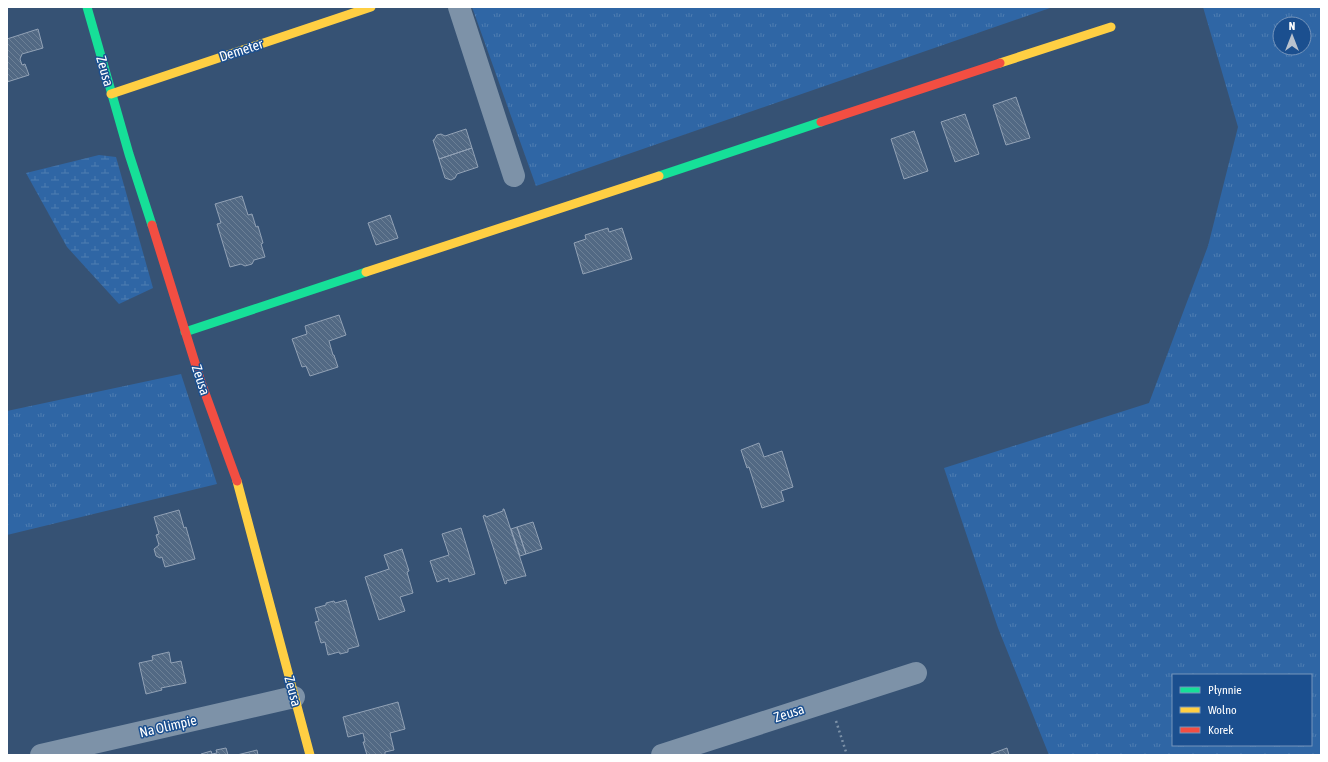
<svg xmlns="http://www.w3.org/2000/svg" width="1328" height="762" font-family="'Asap Condensed',sans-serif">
  <defs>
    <pattern id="grass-tufts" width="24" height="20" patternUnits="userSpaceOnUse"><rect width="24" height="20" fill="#2f66a5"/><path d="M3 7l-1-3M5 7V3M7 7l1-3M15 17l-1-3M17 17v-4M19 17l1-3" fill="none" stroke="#4e7db2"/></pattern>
    <pattern id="wetland-marsh" width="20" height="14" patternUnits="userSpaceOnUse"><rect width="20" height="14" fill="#2f66a5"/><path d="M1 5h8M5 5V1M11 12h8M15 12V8" fill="none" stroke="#4e7db2"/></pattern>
    <pattern id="building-back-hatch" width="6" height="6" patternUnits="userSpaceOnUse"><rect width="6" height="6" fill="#526984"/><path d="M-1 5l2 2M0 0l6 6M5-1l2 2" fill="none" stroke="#6c8096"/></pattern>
  </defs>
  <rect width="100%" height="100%" fill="#365274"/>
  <path fill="url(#grass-tufts)" fill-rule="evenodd" d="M472,7h581l-517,179z
    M1203,7h118v748h-272l-51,-127 -54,-160 205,-65 59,-157 30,-119zM1280,24h24v24h-24zM1173,675h138v70h-138z
    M181,374l36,110 -210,51v-124z"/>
  <path fill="url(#wetland-marsh)" d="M99,155l17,2 37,131 -34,16 -52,-57 -41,-74z"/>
  <path fill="url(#building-back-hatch)" stroke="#92a2b6" d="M38,29l5,19 -21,6 -2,5 2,6 3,-1 4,11 -22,7v-43z
    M1016,97l14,41 -24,7 -13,-40z
    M965,114l14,40 -24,8 -14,-40z
    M466,129l6,19 -33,11 -6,-19h1l3,-5 4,-1 4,2z
    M914,131l14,40 -24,8 -13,-40z
    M472,148l6,19 -21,7 -2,4 -4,2 -6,-2 -6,-19z
    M242,196l6,19 4,-1 4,13 2,-1 5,17 -2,1 4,13 -11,3 -2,4 -7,2 -4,-2 -11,3 -13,-43 4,-1 -6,-19z
    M390,215l8,23 -22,7 -8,-22z
    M608,228l1,4 13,-4 10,31 -49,15 -9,-31 12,-4 -1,-4z
    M339,315l7,20 -17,6 4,14h1l4,12 -28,9 -4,-10 -4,1 -10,-28 15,-5 -2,-8z
    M759,443l5,14 18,-6 11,36 -12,4 3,10 -22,7 -13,-41 -2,1 -6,-18z
    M503,509h1l22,67h-2l-18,5 1,2 -2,1 -22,-68 2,-1 1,2 17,-6z
    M179,510l5,18 2,-1 9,32 -30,8 -3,-10 -2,1 -4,-2 -2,-7 5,-4 -3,-10 3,-1 -5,-17z
    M533,522l9,27 -16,5 -9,-27z
    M517,527l9,27 -6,2 -9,-27z
    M461,528l14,46 -26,8 -1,-4 -11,4 -7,-21 19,-6 -7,-21z
    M402,549l7,22 -2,1 6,21 -13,4 5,14 -26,9 -14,-43 24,-8 -5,-14z
    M346,600l13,46 -11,3v3l-8,2 -1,-2 -11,3 -3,-13 -4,1 -6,-21 4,-1 -4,-13 11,-3v-2l8,-2 1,2z
    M169,652l2,11 10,-2 5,22 -25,5 1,2 -16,4 -7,-31 14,-3 -1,-4z
    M398,702l7,27 -15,4 4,17 -9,2v3h-18l-4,-13h2l-2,-9 -15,4 -5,-20z
    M226,748l2,7h-27v-1l10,-3 1,3 5,-1 -1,-3z
    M1007,748l2,7h-18v-1z
    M257,750l1,5h-21z"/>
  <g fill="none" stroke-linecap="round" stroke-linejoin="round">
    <path stroke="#7d92a8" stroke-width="2.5" stroke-dasharray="2 3" stroke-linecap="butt" d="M836,721l11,34"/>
    <path stroke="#7d92a8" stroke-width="22" d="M459,7l55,169
      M41,755l253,-58
      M662,755l254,-82"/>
    <path stroke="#16e098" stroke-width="9" d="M87,7l42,147 23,71
      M659,176l162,-54
      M185,332l181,-60"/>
    <path stroke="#ffcf43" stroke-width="9" d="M1000,63l111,-36
      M111,94l260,-87
      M366,272l293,-96
      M237,481l73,274"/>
    <path stroke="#f24e42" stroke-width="9" d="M821,122l179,-59
      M152,225l49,157 36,99"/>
  </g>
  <g text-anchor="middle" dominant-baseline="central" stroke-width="3" stroke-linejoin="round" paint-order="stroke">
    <g font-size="14" fill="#fff" stroke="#1b4f8f">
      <text transform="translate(241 50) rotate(-18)">Demeter</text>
      <text transform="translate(105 71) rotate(74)">Zeusa</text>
      <text transform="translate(201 380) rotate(72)">Zeusa</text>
      <text transform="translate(293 691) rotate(75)">Zeusa</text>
      <text transform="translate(789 713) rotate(-18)">Zeusa</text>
      <text transform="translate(168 726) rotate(-13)">Na Olimpie</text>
    </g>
  </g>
  <rect width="1328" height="762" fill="none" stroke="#ffffff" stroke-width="16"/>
  <rect x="1172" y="674" width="140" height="72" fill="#1b4f8f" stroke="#7695bc"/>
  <rect x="1180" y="687" width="20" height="6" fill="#16e098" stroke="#7695bc"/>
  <text x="1208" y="694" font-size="12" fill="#ffffff">Płynnie</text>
  <rect x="1180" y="707" width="20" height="6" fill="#ffcf43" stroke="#7695bc"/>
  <text x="1208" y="714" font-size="12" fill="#ffffff">Wolno</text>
  <rect x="1180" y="727" width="20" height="6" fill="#f24e42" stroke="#7695bc"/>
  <text x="1208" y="734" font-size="12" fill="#ffffff">Korek</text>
  <g transform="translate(1292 36)"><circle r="19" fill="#1b4f8f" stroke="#7695bc"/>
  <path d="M0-3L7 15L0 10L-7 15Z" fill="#b9c2ce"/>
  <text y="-6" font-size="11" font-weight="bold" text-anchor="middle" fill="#ffffff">N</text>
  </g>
</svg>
